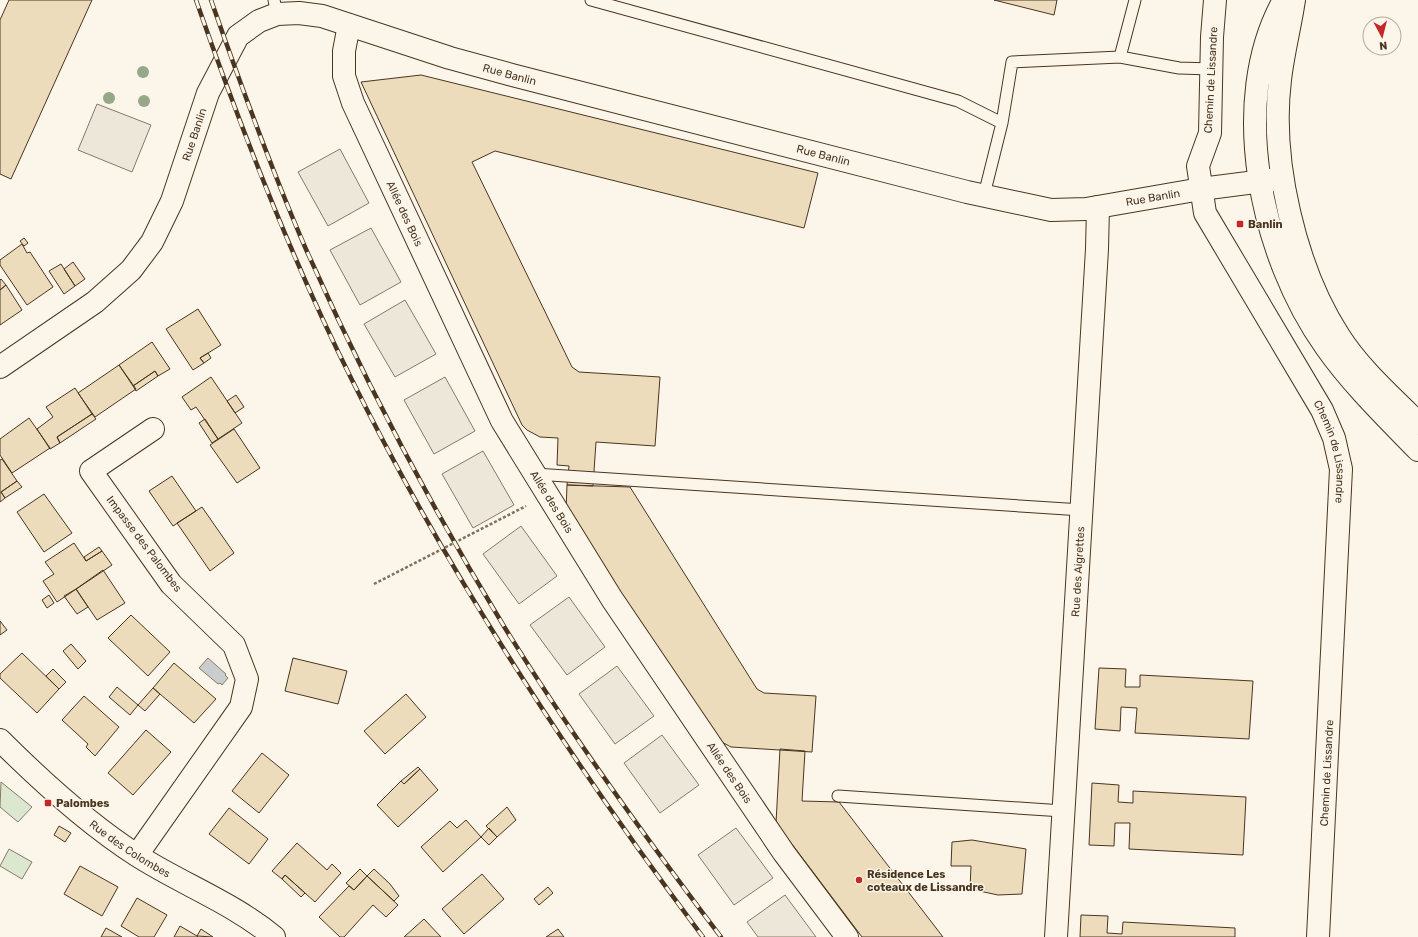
<svg xmlns="http://www.w3.org/2000/svg" width="1418" height="937" font-family="Rubik,sans-serif">
  <rect width="100%" height="100%" fill="#fbf6e9"/>
  <path fill="#dce7d0" stroke="#887966" d="M1,782l31,25 -14,15 -18,-15z
    M9,849l23,13 -10,17 -22,-13z"/>
  <path fill="#ede7d9" stroke="#887966" d="M97,104l54,21 -19,47 -54,-22z
    M340,149l29,54 -41,23 -30,-54z
    M371,228l30,54 -41,23 -30,-55z
    M405,300l31,54 -41,23 -31,-53z
    M445,377l30,54 -41,23 -30,-54z
    M483,451l31,54 -41,23 -31,-54z
    M521,526l36,50 -38,28 -36,-50z
    M569,597l36,50 -38,28 -37,-50z
    M617,666l37,50 -39,28 -36,-50z
    M662,735l37,50 -39,28 -36,-50z
    M736,828l37,50 -39,27 -36,-50z
    M785,895l31,42h-58l-11,-15z"/>
  <path fill="#c9cecd" stroke="#887966" d="M208,658l18,16 -1,1 3,3 -6,7 -2,-2 -2,1 -19,-16z"/>
  <path fill="#ecdcbc" stroke="#4a3520" d="M9,0h83l-81,179 -11,-5v-154z
    M994,0h63l-3,15z
    M421,75l397,98 -14,55 -309,-77 -23,11 100,205 7,5 81,5 -5,69 -59,-4 -3,44 -26,-1 2,-19 -12,-1 1,-27 -18,-1 -13,-7 -5,-5 -161,-343z
    M24,238l4,5 -4,3 -4,-5z
    M22,244l5,9 3,-1 23,35 -26,18 -27,-40v-5z
    M73,262l12,17 -10,7 -11,-17z
    M61,264l14,22 -11,8 -15,-23z
    M1,279l5,6 -6,5v-10z
    M6,285l16,25 -22,15v-35z
    M198,309l23,36 -21,13 4,5 -11,7 -27,-41z
    M152,342l18,27 -12,7 -3,-5 -22,15 -14,-21z
    M208,353l3,5 -7,5 -4,-5z
    M119,365l17,24 -41,28 -17,-24z
    M155,371l3,5 -22,15 -3,-5z
    M211,377l31,46 -24,16 -22,-32 -5,3 -9,-13z
    M75,388l17,26 -35,23 3,6 -10,6 -13,-20 16,-12 -7,-10z
    M236,395l8,12 -9,6 -8,-12z
    M92,414l4,5 -36,24 -3,-6z
    M29,418l21,30 -38,25 -12,-18v-16z
    M205,419l13,20 -6,4 -13,-20z
    M234,429l26,39 -23,15 -27,-38z
    M2,459l15,22 -16,11 4,6 -5,4v-42z
    M172,476l24,35 -23,15 -24,-35z
    M17,481l5,6 -17,11 -4,-6z
    M567,485l63,2 127,202 7,4 52,3 -4,56 -81,-5 -13,-7 -152,-229z
    M44,494l28,39 -28,19 -27,-40z
    M202,507l32,46 -24,18 -33,-48z
    M74,543l12,18 16,-10 10,14 -55,37 -14,-21 11,-7 -9,-12z
    M99,547l3,4 -16,10 -2,-4z
    M103,570l22,33 -28,17 -21,-31z
    M76,589l12,18 -11,7 -13,-18z
    M49,595l5,8 -7,5 -5,-8z
    M131,615l39,37 -22,24 -40,-38z
    M0,621l7,9 -7,5z
    M71,644l15,17 -8,8 -15,-18z
    M22,653l37,36 -22,24 -37,-35v-4z
    M293,658l54,13 -9,33 -53,-13z
    M174,663l42,36 -22,24 -41,-35z
    M1099,668l27,1 -1,18h15v-12l113,6 -4,58 -114,-6 2,-25 -16,-1 -1,24 -25,-2z
    M53,669l13,13 -7,7 -13,-13z
    M117,687l21,18 -8,10 -21,-18z
    M153,688l7,6 -15,17 -7,-6z
    M406,694l20,23 -41,37 -21,-23z
    M84,696l35,31 -24,29 -9,-9 2,-3 -26,-24z
    M146,730l25,22 -38,43 -25,-22z
    M780,749l25,2 -3,50 37,1 104,135h-81l-86,-114z
    M262,753l27,22 -30,38 -27,-22z
    M418,767l2,2 -16,15 -3,-3z
    M420,769l18,21 -40,37 -21,-22 24,-24 3,3z
    M1092,783l27,2 -1,17 15,1v-12l113,6 -3,58 -114,-6 1,-26h-15l-1,23 -25,-1z
    M507,807l9,13 -19,17 -11,-11z
    M229,808l39,31 -19,25 -40,-30z
    M466,820l15,17 -38,35 -22,-25 29,-26 7,7z
    M59,826l12,7 -6,9 -11,-7z
    M489,828l8,9 -8,8 -8,-8z
    M972,840l54,9 -4,45 -24,1 -28,-6 1,-23h-20l1,-24z
    M297,843l30,27 5,-6 9,9 -26,29 -30,-27 -3,4 -10,-8z
    M80,866l38,21 -16,29 -38,-22z
    M360,869l7,7 -13,14 -8,-7z
    M374,869l16,15 9,12 -5,5 -27,-25z
    M482,874l22,25 -40,35 -22,-25z
    M285,875l20,18 -4,4 -19,-18z
    M367,876l31,29 -12,12 -13,-12 -29,32h-4l-21,-20 30,-31 5,4z
    M548,887l5,6 -14,12 -5,-6z
    M137,898l30,17 -13,22h-15l-18,-11z
    M1081,915l27,1 -1,17 15,1 1,-12 112,6v9h-155z
    M424,919l17,18h-37z
    M180,926l17,10 1,1h-24z
    M106,928l16,9h-21z
    M201,929l12,8 -16,-1z
    M558,929l6,8h-18z"/>
  <g fill="none" stroke-linecap="round" stroke-linejoin="round">
    <defs>
      <path id="lane" d="M274,0l3,14
        M591,0l367,101 44,22 -18,72
        M1120,57l15,-57
        M1002,123l10,-61 108,-5 59,11 33,1
        M535,474l547,36
        M838,796l225,15"/>
      <g id="street">
        <path id="s1" d="M1215,0l-3,37 -2,96 -12,33 7,47 117,197 12,28 7,31 -23,468"/>
        <path id="s2" d="M349,25l-5,26v25l9,27 149,318 110,178 172,254 63,84"/>
        <path id="s3" d="M0,367l95,-65 36,-32 21,-28 20,-41 36,-108 30,-57 21,-15 18,-7 22,-1 23,3 128,42 62,17 455,117 84,18 35,-1 115,-20 78,-10"/>
        <path id="s4" d="M0,740c42,42 88,84 138,116 44,28 95,47 136,81"/>
        <path d="M137,855l104,-148 6,-28 -13,-34 -63,-61 -80,-113 62,-42"/>
        <path id="s5" d="M1056,937l41,-688 1,-42"/>
      </g>
      <path id="secondary" d="M1284,0c-57,101 -23,256 42,347 26,37 60,70 92,103
        M1294,0c-4,27 -11,53 -14,80 -10,80 15,188 59,256 21,33 52,60 79,87"/>
    </defs>
    <use href="#lane" stroke="#4a3520" stroke-width="13"/>
    <use href="#street" stroke="#4a3520" stroke-width="24"/>
    <use href="#secondary" stroke="#4a3520" stroke-width="24"/>
    <path stroke="#7f6f5c" stroke-width="2.5" stroke-dasharray="3 2" stroke-linecap="butt" d="M374,584l152,-78"/>
    <use href="#lane" stroke="#fbf6e9" stroke-width="11"/>
    <use href="#street" stroke="#fbf6e9" stroke-width="22"/>
    <use href="#secondary" stroke="#fbf6e9" stroke-width="22"/>
    <defs>
      <path id="rail" d="M196,0c45,129 94,256 155,378 98,198 220,383 352,559
        M211,0c29,83 59,166 94,247 58,131 125,258 200,381 66,107 140,209 216,309"/>
    </defs>
    <use href="#rail" stroke="#4a3520" stroke-width="4.5"/>
    <use href="#rail" stroke="#fbf6e9" stroke-width="3" stroke-dasharray="9" stroke-linecap="butt"/>
  </g>
  <g fill="#96a887">
    <circle cx="143" cy="72" r="6"/>
    <circle cx="109" cy="98" r="6"/>
    <circle cx="144" cy="101" r="6"/>
  </g>
  <g fill="#c62828" stroke="#fbf6e9" stroke-width="1.5">
    <rect x="1236" y="220" width="8" height="8" rx="2"/>
    <rect x="44" y="799" width="8" height="8" rx="2"/>
    <circle cx="859" cy="880" r="4"/>
  </g>
  <g text-anchor="middle" dominant-baseline="central" stroke-width="3" stroke-linejoin="round" paint-order="stroke">
    <g font-size="11" fill="#4a3520" stroke="#fbf6e9">
      <text stroke="none"><textPath href="#s3" startOffset="709">Rue Banlin</textPath></text>
      <text transform="translate(1211 80) rotate(-87)">Chemin de Lissandre</text>
      <text stroke="none"><textPath href="#s3" startOffset="314">Rue Banlin</textPath></text>
      <text stroke="none"><textPath href="#s3" startOffset="1033">Rue Banlin</textPath></text>
      <text stroke="none"><textPath href="#s3" startOffset="1370">Rue Banlin</textPath></text>
      <text stroke="none"><textPath href="#s2" startOffset="202">Allée des Bois</textPath></text>
      <text stroke="none"><textPath href="#s1" startOffset="488">Chemin de Lissandre</textPath></text>
      <text stroke="none"><textPath href="#s2" startOffset="526">Allée des Bois</textPath></text>
      <text transform="translate(144 544) rotate(53)">Impasse des Palombes</text>
      <text stroke="none"><textPath href="#s5" startOffset="366">Rue des Aigrettes</textPath></text>
      <text stroke="none"><textPath href="#s2" startOffset="850">Allée des Bois</textPath></text>
      <text transform="translate(1327 773) rotate(-87)">Chemin de Lissandre</text>
      <text stroke="none"><textPath href="#s4" startOffset="170">Rue des Colombes</textPath></text>
    </g>
    <g font-size="11" font-weight="bold" fill="#4a3520" stroke="#fbf6e9" text-anchor="start">
      <text x="1248" y="224">Banlin</text>
      <text x="56" y="803">Palombes</text>
      <text x="867" y="874">Résidence Les<tspan x="867" dy="13">coteaux de Lissandre</tspan></text>
    </g>
  </g>
  <g transform="translate(1382 36) rotate(173)"><circle r="19" fill="#fbf6e9" stroke="#b4a999"/>
  <path d="M0-3L7 15L0 10L-7 15Z" fill="#c62828"/>
  <text y="-6" font-size="11" font-weight="bold" text-anchor="middle" fill="#4a3520">N</text>
  </g>
</svg>
